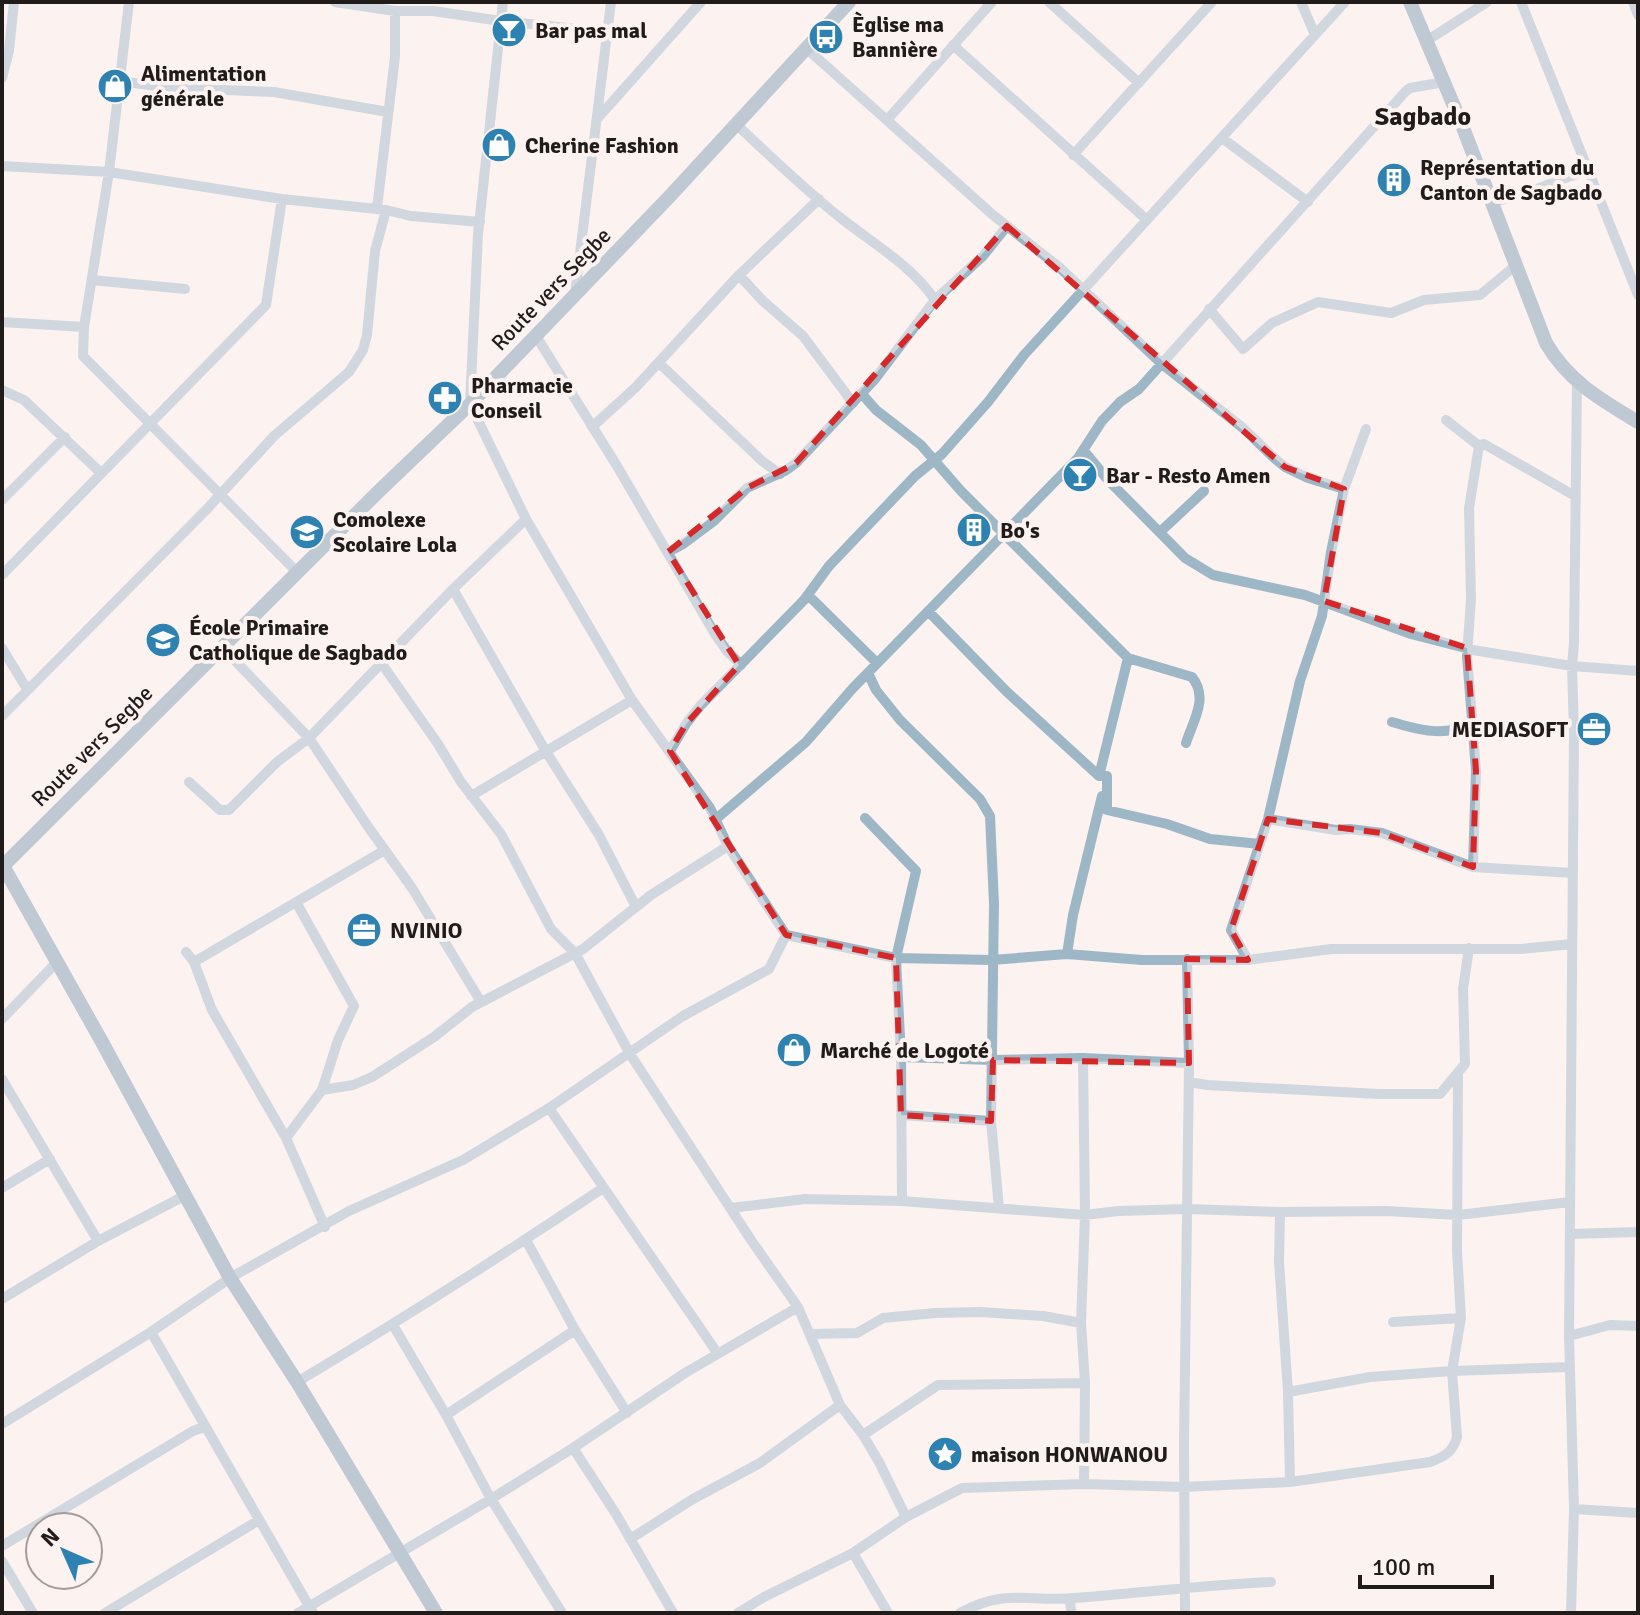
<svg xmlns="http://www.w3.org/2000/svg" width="1640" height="1615" font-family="Signika,sans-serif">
  <rect width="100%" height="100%" fill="#fcf2f0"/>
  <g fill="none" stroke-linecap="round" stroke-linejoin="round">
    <path stroke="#9eb7c7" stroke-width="10" d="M129,2l-20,170 -25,155 -1,29 214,216
      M335,2l60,9h38l68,10 106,11
      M503,2l-25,232 -8,170 56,115 106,181 78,108 18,38 58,89 110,23 96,2 75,-6 75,6h106l83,-11h189l52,-5
      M1049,2l90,81
      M1301,2l14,33
      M1521,2l117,293
      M1633,2l5,13
      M1428,40l59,-38
      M953,45l194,175
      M806,48l187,167 66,52 103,97 81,64 31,30 11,9 23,11 36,11 -13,63 -9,64 -22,65 -32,138 -37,111 17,30
      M2,78l7,-27 5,-49
      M119,81l53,7 102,4 114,20
      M597,119l104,-117
      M887,120l105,-118
      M736,124c34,32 69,66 106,95 32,25 70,47 93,81
      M1222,138l86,64
      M1073,155l139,-153
      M2,166l107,6 173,27 104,11 -11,41 -8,84 -4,15 -14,22 -75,64 -67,73 -205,207
      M1491,202c35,-6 64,-22 98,-32
      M377,208l18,-151v-46
      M386,210l25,6 69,6
      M739,275l24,26 40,35 50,67
      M92,280l93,9
      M575,294l36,-292
      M1209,309l34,40 29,-26 46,-21 73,11 33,-13 56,-5 35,-29
      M2,322l82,5
      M536,336l81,130 98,168 12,17 14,14
      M659,363l103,98 18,13
      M2,390l22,10 77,73
      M862,394l14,16 45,35 40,46 167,167 -29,118h8
      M1446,420l33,26 5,-2 91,52
      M592,427l44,-40 103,-112 80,-76
      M1084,451l24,29 77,78 28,17 92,20 106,39 62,16 99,16 66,5
      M1344,489l22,-60
      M2,500l63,-63
      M1160,532l44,-41
      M668,552l15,-8 31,-23 33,-33 38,-17 11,-8 79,-84 60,-79 48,-44 24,-30
      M2,575l264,-270 16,-106
      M453,589l92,161 54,85 37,72
      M808,595l69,68
      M928,611l78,80 93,85
      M222,647l87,91 60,90 43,60 69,114
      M2,648l25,41
      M1128,658l64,19c17,21 1,44 -6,66
      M382,664l56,80 23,38 40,52 50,95 24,24 55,101 121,186 47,67 42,98 23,30 16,27 27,55 -53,36 -89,44 -26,16
      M868,673l8,17 24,30 80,79 10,17 4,88 -3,217 8,87
      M1392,722c27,8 52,15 78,2
      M670,751l16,-27 14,-18 104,-106 25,-34 86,-90 27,-22 46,-52 36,-47 321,-353
      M1107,776v34l60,14 43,15 50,5
      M189,782l31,28h9l48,-48 32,-24 144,-149 73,-70
      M471,796l161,-96
      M865,818l51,53 -20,87 5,99 1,144
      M716,819l90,-77 47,-54 225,-230 24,-37 18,-19 19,-13 266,-297 5,-4 34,-6
      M1268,819l68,11 14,-1 32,4 91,34 100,6
      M1473,867l3,-96 -9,-115 4,-57 -2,-91 10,-62
      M186,952l8,10 18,48 74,128 39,89
      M1067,954l6,-39 29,-119
      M194,962l191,-112
      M2,1019l54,-56
      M901,1057l92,3 90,-2 106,5
      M1083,1058l2,157 -4,108 4,60 -1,101
      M2,1079l96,162
      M1189,1082l18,3 172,9h61l25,-30 -2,-75 6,-41
      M322,1090l31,-5 19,-8 62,-40 38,-30 111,-58 68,-54 77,-49
      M549,1108l169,246
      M901,1115l90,6
      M286,1138l36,-48 16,-50 16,-34 -58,-104
      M2,1188l48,-29
      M731,1208l74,-9 97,2 183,14 33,-4 69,-2 93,3 106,-1 72,4 112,-13
      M1280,1212l-1,50 9,130
      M1570,1234l68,-2
      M526,1240l49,90 52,83
      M2,1299l96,-58 88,-46
      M1393,1322l68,-4
      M393,1325l53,90 45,84 71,114
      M151,1332l162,281
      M811,1334l46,-1 26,-15 52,-5 45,-1 63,4 38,7
      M1569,1336l41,-11 28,1
      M297,1382c104,-62 206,-127 306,-194
      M446,1415l129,-85
      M2,1424l149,-92 79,-54 119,-67 114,-51 86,-52 134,-92 86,-47 17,-34
      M863,1435l75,-50 147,-2
      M573,1448l43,66 57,99
      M1290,1482l-2,-90 82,-15 82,-6 118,-4
      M1574,1509l64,4
      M906,1517l56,-29 122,-4 100,3 106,-5 140,-20c14,-5 23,-10 27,-25l-5,-66 9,-53 -4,-67 1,-177
      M630,1539l63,-40 67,-36 80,-58
      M2,1546l191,-115 11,-4
      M853,1553l35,60
      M2,1561l31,52
      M1070,1599l1,14
      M105,1613l154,-93
      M298,1613l193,-114 82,-51 112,-75 113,-66
      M960,1613c47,-25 67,-11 114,-15 66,-5 131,-13 197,-16
      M1185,1613l-1,-170 5,-380 -2,-104
      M1571,1613l3,-104 -5,-173 5,-603 -2,-67 2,-23 3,-260"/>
    <path stroke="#7398b0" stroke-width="14" d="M1410,2l52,123 84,218c22,38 55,57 92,79
      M2,864l100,178 128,236 67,104 139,231
      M2,867l376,-375 92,-88 200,-208 179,-194"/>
  </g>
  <path d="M0 0H1640V1615H0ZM1007,226l278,241 59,22 -20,112 143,47 9,123 -3,96 -91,-34 -114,-14 -37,111 17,30 -61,-1 2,104 -196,-3 -2,61 -90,-6 -5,-157 -110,-23 -116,-184 16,-27 53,-59 -71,-113 79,-64 49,-25z" fill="#fcf2f0" fill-opacity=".55" fill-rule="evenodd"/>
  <path fill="none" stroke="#d62828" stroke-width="6" stroke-dasharray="16 10" stroke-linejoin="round" d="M1007,226l278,241 59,22 -20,112 143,47 9,123 -3,96 -91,-34 -114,-14 -37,111 17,30 -61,-1 2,104 -196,-3 -2,61 -90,-6 -5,-157 -110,-23 -116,-184 16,-27 53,-59 -71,-113 79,-64 49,-25z"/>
  <defs>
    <symbol id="bar-disc" viewBox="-11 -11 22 22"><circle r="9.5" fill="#2d82b2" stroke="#fcf2f0"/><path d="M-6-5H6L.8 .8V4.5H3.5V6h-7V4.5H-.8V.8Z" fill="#fff"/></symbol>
    <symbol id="bus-disc" viewBox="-11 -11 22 22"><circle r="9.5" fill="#2d82b2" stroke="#fcf2f0"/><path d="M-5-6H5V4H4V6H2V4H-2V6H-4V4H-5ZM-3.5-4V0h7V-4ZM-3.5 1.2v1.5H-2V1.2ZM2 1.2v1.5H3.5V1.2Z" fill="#fff"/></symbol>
    <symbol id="shop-disc" viewBox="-11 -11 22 22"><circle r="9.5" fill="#2d82b2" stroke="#fcf2f0"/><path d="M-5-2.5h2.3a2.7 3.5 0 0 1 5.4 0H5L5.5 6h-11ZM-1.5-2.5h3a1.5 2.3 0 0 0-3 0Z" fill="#fff"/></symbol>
    <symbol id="building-disc" viewBox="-11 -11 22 22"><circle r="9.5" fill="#2d82b2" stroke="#fcf2f0"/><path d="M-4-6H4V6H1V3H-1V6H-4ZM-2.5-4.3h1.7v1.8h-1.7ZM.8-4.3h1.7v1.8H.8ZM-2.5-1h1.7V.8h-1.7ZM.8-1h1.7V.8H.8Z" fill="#fff"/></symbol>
    <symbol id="pharmacy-disc" viewBox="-11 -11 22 22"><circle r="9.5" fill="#2d82b2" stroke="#fcf2f0"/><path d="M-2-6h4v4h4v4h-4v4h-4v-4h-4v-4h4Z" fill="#fff"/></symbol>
    <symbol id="school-disc" viewBox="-11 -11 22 22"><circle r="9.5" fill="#2d82b2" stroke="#fcf2f0"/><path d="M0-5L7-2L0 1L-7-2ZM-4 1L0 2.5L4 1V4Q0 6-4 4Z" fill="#fff"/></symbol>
    <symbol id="office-disc" viewBox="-11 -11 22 22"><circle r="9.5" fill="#2d82b2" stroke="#fcf2f0"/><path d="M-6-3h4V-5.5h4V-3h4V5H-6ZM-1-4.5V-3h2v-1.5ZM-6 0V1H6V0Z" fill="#fff"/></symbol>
    <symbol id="sight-disc" viewBox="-11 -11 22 22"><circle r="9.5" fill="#2d82b2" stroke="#fcf2f0"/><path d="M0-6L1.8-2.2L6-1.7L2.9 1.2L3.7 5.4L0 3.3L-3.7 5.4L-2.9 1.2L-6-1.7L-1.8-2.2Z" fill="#fff"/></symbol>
  </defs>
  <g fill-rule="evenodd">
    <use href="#bar-disc" x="489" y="10" width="40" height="40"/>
    <use href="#bus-disc" x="806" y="17" width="40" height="40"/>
    <use href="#shop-disc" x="95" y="66" width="40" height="40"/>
    <use href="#shop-disc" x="479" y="125" width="40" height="40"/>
    <use href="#building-disc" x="1374" y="160" width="40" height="40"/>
    <use href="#pharmacy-disc" x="425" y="378" width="40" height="40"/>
    <use href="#bar-disc" x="1060" y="455" width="40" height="40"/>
    <use href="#building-disc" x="954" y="510" width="40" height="40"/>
    <use href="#school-disc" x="287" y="512" width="40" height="40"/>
    <use href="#school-disc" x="143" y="620" width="40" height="40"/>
    <use href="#office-disc" x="1574" y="709" width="40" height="40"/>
    <use href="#office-disc" x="344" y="910" width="40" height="40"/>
    <use href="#shop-disc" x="774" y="1030" width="40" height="40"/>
    <use href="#sight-disc" x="925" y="1434" width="40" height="40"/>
  </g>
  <g text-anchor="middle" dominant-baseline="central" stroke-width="8" stroke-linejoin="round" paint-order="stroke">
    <g font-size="22" font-weight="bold" fill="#211b19" stroke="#fcf2f0" text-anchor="start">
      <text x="852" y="24">Èglise ma<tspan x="852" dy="25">Bannière</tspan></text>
      <text x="535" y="30">Bar pas mal</text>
      <text x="141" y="73">Alimentation<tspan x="141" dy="25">générale</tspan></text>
      <text x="525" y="145">Cherine Fashion</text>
      <text x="1420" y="167">Représentation du<tspan x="1420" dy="25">Canton de Sagbado</tspan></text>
      <text x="471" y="385">Pharmacie<tspan x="471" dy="25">Conseil</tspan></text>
      <text x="1106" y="475">Bar - Resto Amen</text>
      <text x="333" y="519">Comolexe<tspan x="333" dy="25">Scolaire Lola</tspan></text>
      <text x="1000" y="530">Bo's</text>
      <text x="189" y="627">École Primaire<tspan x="189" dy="25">Catholique de Sagbado</tspan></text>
      <text x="1568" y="729" text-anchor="end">MEDIASOFT</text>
      <text x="390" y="930">NVINIO</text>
      <text x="820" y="1050">Marché de Logoté</text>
      <text x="971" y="1454">maison HONWANOU</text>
    </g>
    <g font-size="22" fill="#211b19" stroke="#fcf2f0">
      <text transform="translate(551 289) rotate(-46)">Route vers Segbe</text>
      <text transform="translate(92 746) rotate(-45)">Route vers Segbe</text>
    </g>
    <g font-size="26" font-weight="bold" fill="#211b19" stroke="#fcf2f0">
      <text x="1423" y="117">Sagbado</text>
    </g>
  </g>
  <rect width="1640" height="1615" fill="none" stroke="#211b19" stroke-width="8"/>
  <g transform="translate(64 1551) rotate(315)"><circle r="38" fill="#fcf2f0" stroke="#a49c9a" stroke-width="2"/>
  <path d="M0-6L14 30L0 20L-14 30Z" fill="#2d82b2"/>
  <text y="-12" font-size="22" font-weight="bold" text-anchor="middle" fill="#211b19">N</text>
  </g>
  <path d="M1360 1575v12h132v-12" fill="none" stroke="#211b19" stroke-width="4"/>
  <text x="1372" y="1575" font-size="24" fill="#211b19" stroke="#fcf2f0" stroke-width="6" paint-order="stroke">100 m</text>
</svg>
